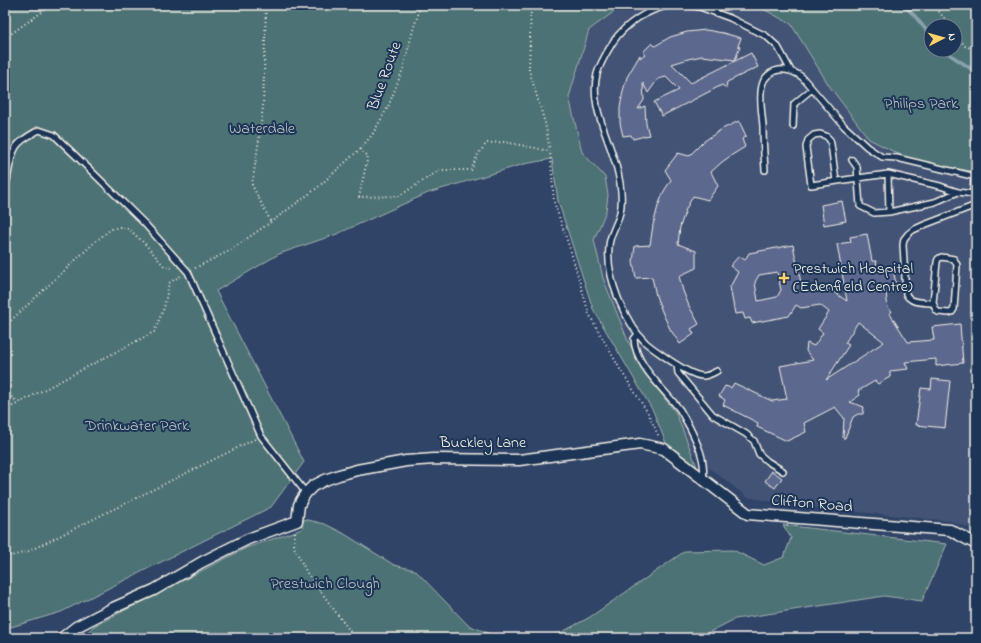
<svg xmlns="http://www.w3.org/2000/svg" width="981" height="643" font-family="'Indie Flower',sans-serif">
  <rect width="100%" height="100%" fill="#304468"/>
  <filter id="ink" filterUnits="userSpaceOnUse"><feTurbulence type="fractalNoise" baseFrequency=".025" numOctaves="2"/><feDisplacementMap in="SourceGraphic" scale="8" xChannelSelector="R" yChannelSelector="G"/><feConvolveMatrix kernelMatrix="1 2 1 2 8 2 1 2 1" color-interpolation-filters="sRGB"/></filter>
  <g filter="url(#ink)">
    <path fill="#425276" d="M623,5h133l35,18 39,64 39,52 41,21 66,12v295l-2,13 2,19v31l-26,-9 -152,-15 -51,-9 -40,-31 -26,-26 -79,-130 -20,-158 -13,-55 20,-67z"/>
    <path fill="#4e7274" stroke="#a1b2ae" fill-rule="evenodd" d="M5,5h618l-34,25 -20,67 13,55 23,25 3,18 -2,16 -12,29 9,38 25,63 18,33 30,39 22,56 -32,-26 -13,-32 -60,-102 -35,-108 -6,-42 -28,5 -96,29 -91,41 -58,20 -63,37 88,171 -33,45 -210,105 -50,15h-6z
      M756,5h220v167l-66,-12 -41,-21 -39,-52 -39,-63zM931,26h24v24h-24z
      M304,519l21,5 18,9 51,32 21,5 53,55 32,13h-419l13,-12 152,-78 56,-19z
      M783,525l164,19 -25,57 -38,-5 -149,23 -37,19h-147l39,-21 95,-66 48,-1 31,15 20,-8 7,-19z"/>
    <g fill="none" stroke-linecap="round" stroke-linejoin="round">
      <path stroke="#89a2af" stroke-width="3.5" d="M903,5l11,10 17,21
        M943,50l33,22"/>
    </g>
    <path fill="#5d688f" stroke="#f4f1e8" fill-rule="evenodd" d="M706,30l17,3 18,5 -3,8 2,1 -5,13 -33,-4 -14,3 -16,5 19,19 60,-30 7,14 -31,15 -1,6 -4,-3 -60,31 -8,-14 25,-12 -13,-13 -8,2 -10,14 -5,-10 1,17 -6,9 7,-3 1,18 3,11 -16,4 -2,-4 -8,1 -3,-13v-15l3,-17 4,-14 13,-22v3l5,-4 -2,-2 9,-9 3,3 15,-9 17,-5z
      M739,121l7,15 -4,3 3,8 -13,8 -10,7 -11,10 7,14 -10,14 -15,-4 -7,13 -6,18 -2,17 18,7v17l-17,8 4,15 6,15 10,18 -8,5 3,5 -14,10 -10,-15 -7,-15 -7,-18 -4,-19 -16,1 -3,-16 2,-16 15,-1 3,-20 5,-19 6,-15 7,-11 -6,-10 13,-17 11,3 14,-14 19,-13z
      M842,201l4,20 -22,4 -3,-20z
      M867,234l5,27h4l2,10 15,-4 4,24 -11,2 2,15 4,3 -2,3 18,28 26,-2 -2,-13 28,-3 3,39 -27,3v-7l-31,3 3,7 -18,2v6l-12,7 -3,-3 -17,10 2,4 -10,7 14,5 -1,7h-5l-5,3 -8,21h-2l1,-20 -9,-11 -31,16 2,9 -19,9 -30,-14 1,-4 -35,-18 2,-5 -6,-4 6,-10 6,2 3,-5 38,18 15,-2 -7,-33 33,-6 -7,-9 1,-8 7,3 9,-13 -5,-4 11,-17 -9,-7 -19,3 -5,-3 -7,11 -37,7 -2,-5 -5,1 -2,-6 -8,1 -5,-27 8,-15 -8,-6 9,-10 6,4 4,-7 44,-8 10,47 23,-5 21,14 -10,-57 14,-2 -1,-5zM777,272l4,18 -4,7 -19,4 -3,-19 4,-7zM858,322l26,20 -58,38 23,-35 -4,-2z
      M932,379l18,2 -5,47 -29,-3 5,-37 10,1z
      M772,471l10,7 -7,10 -10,-7z"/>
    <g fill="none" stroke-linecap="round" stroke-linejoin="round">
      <defs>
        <path id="lane" d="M670,5c-23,5 -44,18 -57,37 -6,10 -13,21 -16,32 -7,29 8,56 16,82 4,11 7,24 8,36 1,11 0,22 -5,32 -3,8 -7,14 -7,23 -3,31 15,74 37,96 7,6 15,11 22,16 9,6 25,17 35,17 5,0 10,-3 14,-5
          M691,5l9,2 30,11 36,18 12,11 13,24
          M793,126l1,-22 18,-15
          M852,160l5,7 3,39 14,7 15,-1
          M765,170c-1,-15 -2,-29 -2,-44 -1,-13 -5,-34 1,-46 4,-6 9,-9 15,-10 9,-1 16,2 23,7l42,49 23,21 15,10 15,1 79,19
          M888,174l1,38 46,-10 23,-10
          M7,181c2,-11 3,-24 9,-34 4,-7 16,-13 23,-17l15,5 22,21 69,68 43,48 73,164 45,57
          M836,181l-5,-37 -1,-4 -4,-4 -6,-2 -6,1 -6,5 -2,7 5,38 47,-7 30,-4 52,12 18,6 15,2 3,5
          M973,194l1,-17
          M941,257l7,1 6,1 3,6 -3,44 -2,3 -3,1 -11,-1 -2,-2 -3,-7 4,-41 1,-3z
          M933,303c-10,-1 -22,1 -27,-9l-3,-49 1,-6 4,-5 5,-4 11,-5 52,-20
          M638,334l-4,5c1,26 31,51 46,71 3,5 6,11 9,16 8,16 17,34 14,53
          M677,365l1,8 35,42 33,19 8,7 5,13 8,7 16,10"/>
        <path id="street" d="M62,638l14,-11 37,-19 41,-18 48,-28 46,-23 49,-18 2,-16 3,-6 4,-6 7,-7 12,-6 14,-5 18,-5 49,-9 28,-2 85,1 121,-16 24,5 84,65 202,16 26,14"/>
      </defs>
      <use href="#lane" stroke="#f4f1e8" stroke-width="8"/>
      <use href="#street" stroke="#f4f1e8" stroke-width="13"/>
      <path stroke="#f4f1e8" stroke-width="2" stroke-dasharray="1 3" stroke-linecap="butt" d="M266,5l-3,102 -5,39 -6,39 19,37
        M531,5l-2,65 16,53 5,28 4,51 17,50 18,62 31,55 28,44 11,24
        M934,5l16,21
        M955,33l10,13 11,4
        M5,38l47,-33
        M360,149l8,7 -9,41 40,-1 41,-26h31l7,-16 9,-11 18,-1 45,9
        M195,268l34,-17 42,-29 46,-34 43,-39 12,-14 16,-28 15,-38 10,-39 8,-25
        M5,326l91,-85 15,-12 9,-2 9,2 16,15 19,22 9,2
        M5,392l13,10
        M5,424l4,-16 145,-76 10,-24 5,-25 13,-8
        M295,532l-1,15 13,26 48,65
        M5,554l6,2 16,-4 228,-113"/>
      <use href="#lane" stroke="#1d3557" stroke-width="5"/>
      <use href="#street" stroke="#1d3557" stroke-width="10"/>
    </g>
  </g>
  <path fill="#ffd166" stroke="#1d3557" stroke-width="1.5" d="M782 272h4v4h4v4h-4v4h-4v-4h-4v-4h4z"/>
  <g text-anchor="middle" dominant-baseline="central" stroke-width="4" stroke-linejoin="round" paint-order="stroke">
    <g font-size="16" fill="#f4f1e8" stroke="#1d3557">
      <text transform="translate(385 76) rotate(-70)">Blue Route</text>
      <text x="483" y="443">Buckley Lane</text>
      <text transform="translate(812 504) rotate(5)">Clifton Road</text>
    </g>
    <g font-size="16" fill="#bac5bf" stroke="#1d3557">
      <text x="921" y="104">Philips Park</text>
      <text x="262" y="129">Waterdale</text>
      <text x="137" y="426">Drinkwater Park</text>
      <text x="325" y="584">Prestwich Clough</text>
    </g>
    <g font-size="16" fill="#f4f1e8" stroke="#1d3557" text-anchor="start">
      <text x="793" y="269">Prestwich Hospital<tspan x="793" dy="18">(Edenfield Centre)</tspan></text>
    </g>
  </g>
  <rect width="981" height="643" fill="none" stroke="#1d3557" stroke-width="20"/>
  <rect x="10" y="10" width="961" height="623" fill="none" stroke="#f4f1e8" stroke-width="1.5" filter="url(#ink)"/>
  <g transform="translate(943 38) rotate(84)"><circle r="19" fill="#1d3557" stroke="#738091"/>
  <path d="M0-3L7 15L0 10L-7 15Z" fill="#ffd166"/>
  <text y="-6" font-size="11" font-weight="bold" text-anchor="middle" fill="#f4f1e8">N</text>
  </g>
</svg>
